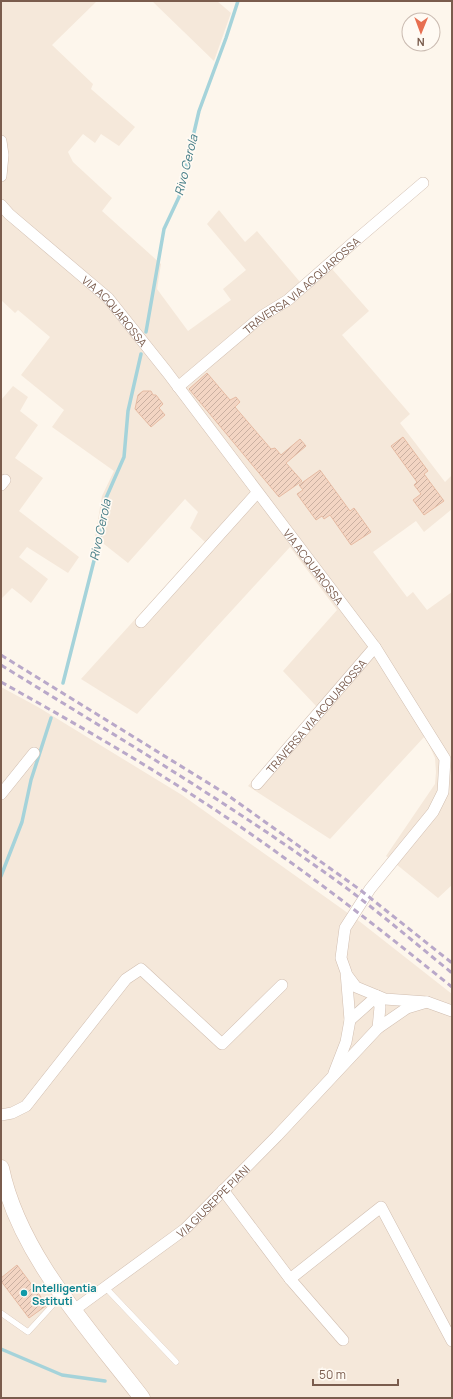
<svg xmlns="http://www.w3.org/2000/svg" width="453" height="1399" font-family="Manrope,sans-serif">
  <defs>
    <pattern id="building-hatch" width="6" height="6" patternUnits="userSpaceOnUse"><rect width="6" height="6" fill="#f3d5c3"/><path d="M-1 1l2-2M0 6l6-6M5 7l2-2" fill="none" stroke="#cab0a1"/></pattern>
  </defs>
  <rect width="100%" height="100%" fill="#fdf6ec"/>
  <path fill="#f5e8da" d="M1,1h96l-45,44 41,39 -2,5 44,38 -16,19 -18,-12 -6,9 -12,-9 -15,18 5,10 39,36 -10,13 59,53 -4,25 31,42 43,-31 -8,-11 23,-19 -39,-46 12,-14 26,32 12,-11 43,51 25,-21 44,50 -27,24 68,79 -10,9 45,59 7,-7v34l-28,23 -8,-11 -43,31 34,45 6,-5 14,18 25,-18v293l-14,13 -52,-42 49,-72 1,-12 -1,-14 -10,-22 -95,103 -82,-53 69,-79 -34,-36 54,-61 -47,-63 -153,167 -56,-35 124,-137 -15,-14 8,-16 -13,-13 -57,64 -33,-26 7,-41 12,-25 -62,-44 12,-17 -43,-35 29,-38 -32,-27 -3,3 -14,-13z
    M152,1h65l14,12 -17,48z
    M13,386l15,11 -8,14 18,14 -23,33 28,20 -24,33 60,46 -11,16 -41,-26 -8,10 29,22 -17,24 -19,-15 -11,11v-199z
    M1,687l37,20 144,88 177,126 93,73v404h-451z"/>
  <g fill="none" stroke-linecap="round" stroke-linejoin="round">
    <path stroke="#a5d3da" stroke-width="3.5" d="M146,332l18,-103 15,-32 20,-86 27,-73 12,-37
      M63,683l38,-150 5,-35 18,-41 4,-46 13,-57
      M1,876l21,-54 9,-42 20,-62
      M1,1349l61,26 43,6"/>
  </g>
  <path fill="url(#building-hatch)" stroke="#e6bba3" d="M207,373l23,27 6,-3 4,5 -5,5 36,42 4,-1 6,7 19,-16 6,7 -20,17 16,18 -23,16 -90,-108z
    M143,391h8l2,4h3l7,9 -4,4 6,7 -14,12 -16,-18 3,-14z
    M403,437l25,34 -4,3 20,27 -20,14 -11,-15 8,-6 -7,-9 3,-3 -26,-36z
    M320,470l30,41 4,-3 17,24 -20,13 -21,-30 -6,4 -2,-3 -6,4 -19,-26 6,-4 -4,-5z
    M17,1265l30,40 -18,13 -28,-37v-3z"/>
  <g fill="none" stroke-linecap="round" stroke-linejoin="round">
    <defs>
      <path id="lane" d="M105,1287l71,75
        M1,1313l27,19 33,-36"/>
      <g id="street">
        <path d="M1,141l2,14 -2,21"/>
        <path id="s1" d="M1,205l8,9 99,84 59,74 208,275 70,112 -2,33 -10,20 -63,77 -25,39 -4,30 5,14 4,48 -4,22 -12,31"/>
        <path id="s2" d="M178,387l84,-71 26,-16 67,-59 68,-58"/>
        <path d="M1,485l4,-5"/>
        <path d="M141,622l116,-129"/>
        <path id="s3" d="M257,784l118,-137"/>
        <path d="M1,794l33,-41"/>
        <path d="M347,975l9,12 29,12 42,3 25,9"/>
        <path d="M377,996l3,11 -2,21"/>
        <path d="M350,1020l27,-24"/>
        <path d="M1,1115l11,-2 14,-7 100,-127 15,-10 81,75 60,-59"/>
        <path d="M223,1190l67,89 53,61"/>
        <path d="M290,1279l91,-72 71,134"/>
        <path id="s4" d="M74,1310l111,-81 92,-93 101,-108 29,-20 20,-6"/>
      </g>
      <path id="secondary" d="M1,1168c18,87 89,162 141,230"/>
    </defs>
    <use href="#lane" stroke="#d1beb0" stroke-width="6"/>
    <use href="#street" stroke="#d1beb0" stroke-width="12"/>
    <use href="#secondary" stroke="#d6c0b0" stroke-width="17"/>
    <use href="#lane" stroke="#fff" stroke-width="5.5"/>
    <use href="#street" stroke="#fff" stroke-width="11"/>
    <use href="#secondary" stroke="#fff" stroke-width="16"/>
    <path stroke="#b9a8c9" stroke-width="3" stroke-dasharray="6 4" stroke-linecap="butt" d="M1,655l225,139 133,95 93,74
      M1,665c115,71 231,140 340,219 38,28 74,59 111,89
      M1,682c95,53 190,108 278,172 59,42 116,87 173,133"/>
  </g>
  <circle fill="#0f9aa8" stroke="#fffaf3" stroke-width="1.5" cx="24" cy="1293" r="4"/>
  <g text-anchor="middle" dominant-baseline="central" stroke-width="3.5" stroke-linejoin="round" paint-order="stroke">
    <g font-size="11" fill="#7a5c4d" stroke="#fffaf3">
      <text stroke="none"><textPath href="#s2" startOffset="160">TRAVERSA VIA ACQUAROSSA</textPath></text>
      <text stroke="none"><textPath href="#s1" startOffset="156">VIA ACQUAROSSA</textPath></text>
      <text stroke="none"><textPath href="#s1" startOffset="480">VIA ACQUAROSSA</textPath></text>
      <text stroke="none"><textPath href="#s3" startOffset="90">TRAVERSA VIA ACQUAROSSA</textPath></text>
      <text stroke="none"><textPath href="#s4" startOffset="177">VIA GIUSEPPE PIANI</textPath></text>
    </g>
    <g font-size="11" font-weight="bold" fill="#0d838f" stroke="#fffaf3" text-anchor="start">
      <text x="32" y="1287">Intelligentia<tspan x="32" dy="13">Sstituti</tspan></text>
    </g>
    <g font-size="12" font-style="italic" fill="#437c86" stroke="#fffaf3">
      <text transform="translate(186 165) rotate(-76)">Rivo Cerola</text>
      <text transform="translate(100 530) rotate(-78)">Rivo Cerola</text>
    </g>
  </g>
  <rect width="453" height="1399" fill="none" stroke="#7a5c4d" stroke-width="4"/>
  <g transform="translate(421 32) rotate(181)"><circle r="19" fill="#fffaf3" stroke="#cabbb1"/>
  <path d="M0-3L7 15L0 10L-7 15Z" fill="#e76f51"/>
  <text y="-6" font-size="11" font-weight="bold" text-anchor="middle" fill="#7a5c4d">N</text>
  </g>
  <path d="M313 1379v6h85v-6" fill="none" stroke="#7a5c4d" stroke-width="2"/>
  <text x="319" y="1379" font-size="12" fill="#7a5c4d" stroke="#fffaf3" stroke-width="3" paint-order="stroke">50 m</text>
</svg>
